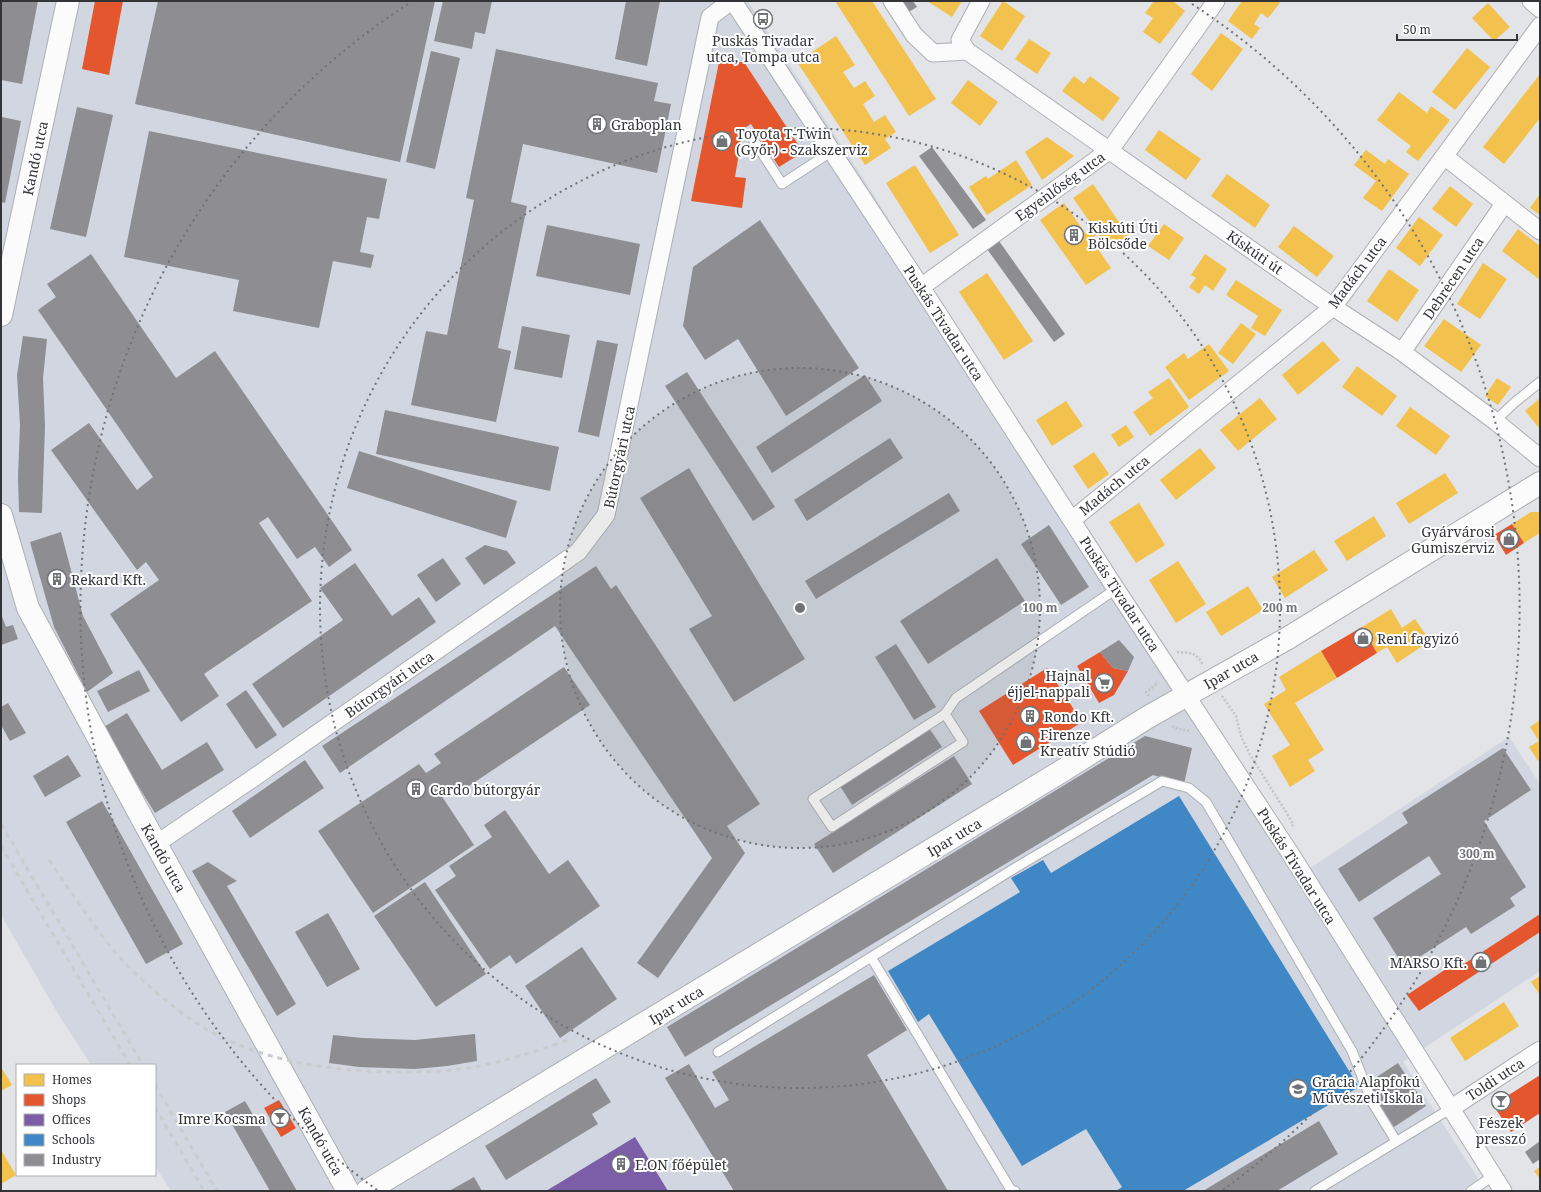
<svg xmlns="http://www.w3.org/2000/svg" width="1541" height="1192" font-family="'Noto Serif',serif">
  <rect width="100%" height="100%" fill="#e2e4e8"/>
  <path fill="#d1d6e0" d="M1,1h747l122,188 326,533 102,154 211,-139 31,47v187l-137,91 83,129h-1315l-16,-25v-101h-64l-34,-53 -56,-97z"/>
  <path fill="#f2c14e" d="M835,1h37l64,98 -27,17z
    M927,1h35l-10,16z
    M1003,1l22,15 -23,35 -22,-15z
    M1154,1h19l12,10 -25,33 -17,-12 10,-14 -8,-5z
    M1242,1h35l3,2 -12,15 -7,-5 -7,11 6,4 -8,11 -24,-18z
    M1488,3l22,24 -16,14 -22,-23z
    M1221,33l22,16 -31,42 -21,-17z
    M836,36l19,29 -12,7 11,16 11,-7 10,15 -12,8 11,18 11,-7 11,17 -11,7 6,9 -26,17 -68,-103z
    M1029,39l22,14 -14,21 -22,-15z
    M1467,48l23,19 -35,43 -23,-18z
    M1540,74v44l-36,46 -21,-17z
    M1074,76l10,8 6,-8 30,22 -17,23 -41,-30z
    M968,80l30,22 -18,24 -29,-23z
    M1399,92l28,21 4,-7 19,14 -32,41 -12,-9 5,-6 -34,-26z
    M1159,130l42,29 -15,21 -41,-30z
    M1047,137l27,19 -32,24 -17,-28z
    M1366,150l19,14 3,-5 21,15 -27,37 -19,-13 13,-17 -22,-16z
    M1016,160l16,25 -45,30 -18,-28 17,-11 2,3z
    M915,165l44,70 -29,18 -44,-70z
    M1227,174l43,31 -15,23 -44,-32z
    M1093,184l36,53 -20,13 -11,-16 -7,5 20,29 -25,17 -46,-65 24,-17 22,31 8,-6 -21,-30z
    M1450,186l23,18 -17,23 -24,-18z
    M1540,194v21l-10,-7z
    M1419,217l24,18 -23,31 -24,-18z
    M1164,224l20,14 -15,22 -21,-14z
    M1294,226l40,30 -17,21 -39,-30z
    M1518,229l22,17 -1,33 -37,-28z
    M1205,254l22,15 -14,22 -8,-6 -6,9 -10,-7 7,-9 -5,-3z
    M1483,263l24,16 -27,40 -23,-15z
    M1389,269l30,21 -22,32 -30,-21z
    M987,273l46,68 -29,19 -45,-68z
    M1236,280l46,30 -17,26 -14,-8 7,-12 -32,-21z
    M1444,319l37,26 -20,27 -37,-26z
    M1241,323l15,11 -23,30 -15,-11z
    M1323,341l17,19 -42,35 -16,-20z
    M1209,344l20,27 -40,29 -24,-33 19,-14 4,6z
    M1357,366l40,30 -15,20 -40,-29z
    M1169,378l20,29 -39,29 -17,-24 20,-14 -5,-6z
    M1497,378l14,9 -13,18 -13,-9z
    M1260,398l17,21 -39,32 -18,-21z
    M1540,398v31l-15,-18z
    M1066,401l17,25 -31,20 -16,-26z
    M1410,407l40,29 -14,19 -40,-29z
    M1126,425l8,12 -15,10 -8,-12z
    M1200,448l16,20 -40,32 -16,-20z
    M1094,452l15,22 -21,15 -15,-23z
    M1445,473l13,20 -49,31 -13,-21z
    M1139,503l26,42 -29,18 -27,-41z
    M1531,512h9v22h-2l-14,9 -12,-19z
    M1374,516l12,20 -39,25 -13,-20z
    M1314,550l14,20 -43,28 -13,-21z
    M1178,561l28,43 -30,19 -27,-43z
    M1248,586l15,24 -42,26 -15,-24z
    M1391,609l11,19 13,-9 15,22 -33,22 -10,-16 -10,6 -15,-26z
    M1321,651l16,27 -42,25 29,47 -16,10 7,11 -25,16 -18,-31 18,-11 -26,-41 22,-14 -7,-13z
    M1540,720v40l-2,1 -9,-14 10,-6 -9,-14z
    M1540,976v19l-9,-13z
    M1504,1002l15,24 -54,35 -15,-23z
    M1,1067l11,18 -11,6z
    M1,1150l15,25 -15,9z
    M1540,1167v12l-6,-8z"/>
  <path fill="#e4572e" d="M95,1h28l-14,74 -27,-6z
    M719,62h25l59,90 -24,15 -28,-43 -8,5 -8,48 11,1 -4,30 -51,-7z
    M1512,524l12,19 -18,12 -12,-20z
    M1362,627l15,26 -40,25 -16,-27z
    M1100,652l13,16 15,3 -14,24 -15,8 -22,-37z
    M1047,668l35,54 -69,43 -34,-54z
    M1540,914v18l-121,79 -12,-16 54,-36 3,5z
    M1540,1075v38l-29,19 -18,-27z
    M279,1100l17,28 -15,9 -17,-29z"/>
  <path fill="#7b5ea7" d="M635,1137l33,54h-122z"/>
  <path fill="#3f88c5" d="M1179,796l180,291 -176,104h-67l6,-4 -36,-58 -64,37 -93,-152 -11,8 -30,-51 132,-79 -9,-14 32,-18 8,13z"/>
  <path fill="#8d8d92" d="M1,1h37l-16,83 -21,-4z
    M158,1h277l-35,161 -265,-58z
    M443,1h49l-7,33 -10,-2 -3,17 -38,-8z
    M626,1h34l-13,65 -32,-7z
    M899,1h14l4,6 -10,6z
    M496,49l162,34 -4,18 17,3 -14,69 -134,-29 -12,58 16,4 -29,142 13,3 -15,71 -85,-17 15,-74 21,4 27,-135 -8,-2z
    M431,51l29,7 -25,111 -29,-7z
    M77,107l36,8 -27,122 -36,-8z
    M2,117l19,4 -16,82 -4,-1v-78z
    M149,131l238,48 -8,40 -12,-2 -7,35 14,3 -3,13 -38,-7 -14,67 -86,-17 6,-31 -115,-23z
    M932,147l54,73 -13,9 -54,-73z
    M760,220l99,148 -73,48 -48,-77 -33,21 -22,-34 10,-59z
    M547,225l93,19 -10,51 -94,-19z
    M999,241l66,93 -11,8 -67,-93z
    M91,254l85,124 39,-27 137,199 -23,17 -14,-20 -18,12 -29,-42 -9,6 53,78 -108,73 15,22 -38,26 -71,-108 49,-34 -13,-18 -9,8 -86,-120 38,-27 48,67 16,-13 -115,-167 18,-13 -9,-13z
    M522,326l48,9 -8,43 -48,-9z
    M23,336l24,3 -4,39 2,48 -3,87 -23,-1 -1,-35 2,-52 -3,-50z
    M597,340l21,4 -19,93 -21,-5z
    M687,372l88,135 -22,14 -88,-135z
    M865,375l17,26 -110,72 -16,-26z
    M385,410l174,37 -9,44 -174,-37z
    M890,438l13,20 -96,63 -13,-21z
    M359,451l158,50 -11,37 -159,-50z
    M689,468l116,191 -71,43 -45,-73 23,-13 -72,-118z
    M949,493l11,18 -144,88 -11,-18z
    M1049,525l40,62 -28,18 -40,-61z
    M61,532l22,84 30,57 -26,19 -33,-65 -24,-85z
    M485,545l22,6 9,12 -32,22 -19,-27z
    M443,558l18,26 -25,18 -19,-27z
    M997,558l28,43 -97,63 -28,-43z
    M355,563l37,53 27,-19 17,25 -153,106 -31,-44 91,-64 -23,-32z
    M596,566l15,23 5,-4 144,219 -33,22 18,27 -87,125 -21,-15 75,-105 -157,-232 -215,147 -18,-27z
    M1,614l5,13 7,-2 5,14 -17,6z
    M1119,640l15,17 -6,14 -15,-3 -13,-16z
    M896,644l40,63 -22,13 -39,-63z
    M564,667l26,38 -130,87 -5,-7 -14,10 33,50 -101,68 -55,-82 101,-67 7,9 15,-10 -7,-9z
    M139,670l11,21 -42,21 -11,-21z
    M246,690l31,45 -21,14 -30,-45z
    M8,703l18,30 -16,8 -9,-16v-18z
    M127,713l35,57 45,-28 17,28 -69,43 -53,-85z
    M929,728l13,19 -90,58 -12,-19z
    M1145,736l47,12 -8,36 -31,-9 -468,282 -18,-30z
    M1503,748l28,42 -47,31 42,66 -16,11 5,8 -44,28 -5,-7 -62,40 -31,-49 68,-44 -12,-18 -70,46 -21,-33 70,-46 -6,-10z
    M68,755l13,21 -36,21 -12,-21z
    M954,756l18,28 -139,89 -19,-29z
    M305,760l19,28 -74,50 -18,-27z
    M102,801l81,143 -37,20 -80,-142z
    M505,810l44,64 19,-14 32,46 -84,58 -6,-9 -20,14 -55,-79 21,-14 -7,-10 43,-29 -8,-12z
    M208,862l29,19 -10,5 69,118 -19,12 -85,-145z
    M425,882l61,92 -50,33 -62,-91z
    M328,913l32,56 -33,18 -32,-55z
    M582,947l35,52 -57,39 -35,-52z
    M874,975l33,55 -40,25 81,136h-214l-69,-113 24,-14 26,44 14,-8 -17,-28z
    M475,1034l2,27 -30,5 -32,3 -56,-2 -30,-4 4,-28 29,3 53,2z
    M1398,1063l28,43 -32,21 -28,-43z
    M596,1078l15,24 -19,12 6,10 -92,56 -21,-34z
    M245,1101l52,90h-27l-45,-79z
    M1319,1121l19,33 -61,37h-74z
    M1540,1141v18l-7,5 -8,-12z
    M474,1177l8,14h-33z"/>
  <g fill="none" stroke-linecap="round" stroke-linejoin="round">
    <defs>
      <path id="lane" d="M751,136l31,48 50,-33
        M1495,421l19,-18 26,-21
        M945,714l18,28 -131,85 -19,-28 132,-85 11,-16 160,-109
        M871,957l140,233 4,1
        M718,1052l297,-184 147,-87 27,7 17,14 146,249 20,51 24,39
        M1315,1191l135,-82
        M1471,1191l22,-15"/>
      <path id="street" d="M733,1l188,286 195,302 174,264 213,338
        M892,1l22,34 19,18 34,-2
        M981,1l-21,39 7,11 366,256 69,45 93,69 45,37
        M1531,1l9,8
        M1444,156l96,75
        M921,287l189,-137 106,-149
        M1402,352l102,-148
        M1072,520l261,-213 207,-281
        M156,844l93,-63 329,-229 28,-37 104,-498 21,-16
        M1450,1109l90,-59"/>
      <path id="secondary" d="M1,315l67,-314
        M1,515l27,93 128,236 192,347
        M367,1191l690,-417 91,-57 140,-79 252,-155"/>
    </defs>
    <use href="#lane" stroke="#adafb3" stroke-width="11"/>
    <use href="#street" stroke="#adafb3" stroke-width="19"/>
    <use href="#secondary" stroke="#adafb3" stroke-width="24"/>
    <path stroke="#c2c4c6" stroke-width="2.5" stroke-dasharray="2 2" stroke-linecap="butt" d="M1177,652c14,1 19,0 26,13
      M1149,696l-3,-4 11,-8 -1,-2
      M1222,696l14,20 5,20 8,17 37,59 7,12 -1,2
      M1172,726l3,2 15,3"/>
    <use href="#lane" stroke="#fbfbfc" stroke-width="9"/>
    <use href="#street" stroke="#fbfbfc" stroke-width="17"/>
    <use href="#secondary" stroke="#fbfbfc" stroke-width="22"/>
    <path stroke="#cbccce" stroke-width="3" stroke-dasharray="5 5" stroke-linecap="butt" d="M1,824l142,241
      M1,846l129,219
      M49,860c22,31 42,63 66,92 20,23 53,52 78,69 58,38 127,49 195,51 31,0 62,0 92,-6 31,-6 60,-16 90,-27
      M155,1085l62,106
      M155,1107l49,84"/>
  </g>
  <circle cx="800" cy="608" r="240" fill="#707276" fill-opacity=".12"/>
  <g fill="none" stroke="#707276" stroke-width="2" stroke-dasharray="2 4">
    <circle cx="800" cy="608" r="240"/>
    <circle cx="800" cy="608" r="480"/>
    <path d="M377 1190A720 720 0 0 1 408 4M1192 4A720 720 0 0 1 1223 1190"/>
  </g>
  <defs>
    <symbol id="bus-ring" viewBox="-11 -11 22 22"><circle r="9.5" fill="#fff" stroke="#707276" stroke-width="1.5"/><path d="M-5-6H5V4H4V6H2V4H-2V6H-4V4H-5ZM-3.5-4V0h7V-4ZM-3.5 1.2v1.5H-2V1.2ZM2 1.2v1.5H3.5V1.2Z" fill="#707276"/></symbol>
    <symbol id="building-ring" viewBox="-11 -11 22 22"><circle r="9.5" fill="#fff" stroke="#707276" stroke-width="1.5"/><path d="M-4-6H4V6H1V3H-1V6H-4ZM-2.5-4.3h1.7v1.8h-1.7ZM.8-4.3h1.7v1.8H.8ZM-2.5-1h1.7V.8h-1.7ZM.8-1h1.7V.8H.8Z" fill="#707276"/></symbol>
    <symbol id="shop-ring" viewBox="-11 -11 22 22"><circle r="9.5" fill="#fff" stroke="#707276" stroke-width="1.5"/><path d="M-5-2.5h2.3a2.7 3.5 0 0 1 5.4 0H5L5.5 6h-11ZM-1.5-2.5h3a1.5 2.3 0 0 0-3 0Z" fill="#707276"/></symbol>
    <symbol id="supermarket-ring" viewBox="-11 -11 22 22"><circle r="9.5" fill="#fff" stroke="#707276" stroke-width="1.5"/><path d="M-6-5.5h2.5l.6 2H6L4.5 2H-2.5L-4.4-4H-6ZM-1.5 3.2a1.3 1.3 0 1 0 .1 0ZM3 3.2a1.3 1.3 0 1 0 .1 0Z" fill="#707276"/></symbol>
    <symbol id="school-ring" viewBox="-11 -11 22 22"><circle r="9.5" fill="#fff" stroke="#707276" stroke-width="1.5"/><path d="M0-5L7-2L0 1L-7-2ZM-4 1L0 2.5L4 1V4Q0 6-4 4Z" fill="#707276"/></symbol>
    <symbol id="bar-ring" viewBox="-11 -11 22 22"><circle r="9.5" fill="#fff" stroke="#707276" stroke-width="1.5"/><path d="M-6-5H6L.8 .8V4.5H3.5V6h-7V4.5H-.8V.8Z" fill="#707276"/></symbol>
  </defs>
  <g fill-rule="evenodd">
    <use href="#bus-ring" x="752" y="8" width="22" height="22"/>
    <use href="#building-ring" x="586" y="113" width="22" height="22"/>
    <use href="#shop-ring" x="711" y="130" width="22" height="22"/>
    <use href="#building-ring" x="1063" y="224" width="22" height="22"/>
    <use href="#shop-ring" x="1498" y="528" width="22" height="22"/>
    <use href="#building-ring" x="46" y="568" width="22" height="22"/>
    <use href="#shop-ring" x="1352" y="627" width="22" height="22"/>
    <use href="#supermarket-ring" x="1093" y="672" width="22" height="22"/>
    <use href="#building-ring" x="1019" y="705" width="22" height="22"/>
    <use href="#shop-ring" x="1015" y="731" width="22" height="22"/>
    <use href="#building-ring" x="405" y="778" width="22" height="22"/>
    <use href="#shop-ring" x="1470" y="951" width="22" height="22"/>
    <use href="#school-ring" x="1287" y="1078" width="22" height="22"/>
    <use href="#bar-ring" x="1490" y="1090" width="22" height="22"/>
    <use href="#bar-ring" x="269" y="1107" width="22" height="22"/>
    <use href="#building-ring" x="610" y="1153" width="22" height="22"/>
  </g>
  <g text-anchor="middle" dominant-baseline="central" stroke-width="4" stroke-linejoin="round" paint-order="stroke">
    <g font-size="14" fill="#323438" stroke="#fff" text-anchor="start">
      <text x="763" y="40" text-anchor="middle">Puskás Tivadar<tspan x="763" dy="16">utca, Tompa utca</tspan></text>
      <text x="611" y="124">Graboplan</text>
      <text x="736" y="133">Toyota T-Twin<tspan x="736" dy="16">(Győr) - Szakszerviz</tspan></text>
      <text x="1088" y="227">Kiskúti Úti<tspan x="1088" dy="16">Bölcsőde</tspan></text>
      <text x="1495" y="531" text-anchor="end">Gyárvárosi<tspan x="1495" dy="16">Gumiszerviz</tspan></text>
      <text x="71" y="579">Rekard Kft.</text>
      <text x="1377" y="638">Reni fagyizó</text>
      <text x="1090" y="675" text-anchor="end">Hajnal<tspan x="1090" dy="16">éjjel-nappali</tspan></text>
      <text x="1044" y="716">Rondo Kft.</text>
      <text x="1040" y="734">Firenze<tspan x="1040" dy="16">Kreatív Stúdió</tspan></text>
      <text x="430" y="789">Cardo bútorgyár</text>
      <text x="1467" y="962" text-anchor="end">MARSO Kft.</text>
      <text x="1312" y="1081">Grácia Alapfokú<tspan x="1312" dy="16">Művészeti Iskola</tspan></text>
      <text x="266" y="1118" text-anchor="end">Imre Kocsma</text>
      <text x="1501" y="1122" text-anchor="middle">Fészek<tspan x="1501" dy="16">presszó</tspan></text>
      <text x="635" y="1164">E.ON főépület</text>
    </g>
    <g font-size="14" fill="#323438" stroke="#fff">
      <text transform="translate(35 158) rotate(-78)">Kandó utca</text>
      <text transform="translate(1060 186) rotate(-36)">Egyenlőség utca</text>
      <text transform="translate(1255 252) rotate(35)">Kiskúti út</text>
      <text transform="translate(1357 272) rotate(-53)">Madách utca</text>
      <text transform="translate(1453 278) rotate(-56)">Debrecen utca</text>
      <text transform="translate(944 323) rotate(57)">Puskás Tivadar utca</text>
      <text transform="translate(619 457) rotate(-78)">Bútorgyári utca</text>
      <text transform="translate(1114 485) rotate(-39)">Madách utca</text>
      <text transform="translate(1120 594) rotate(57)">Puskás Tivadar utca</text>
      <text transform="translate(1231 670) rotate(-30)">Ipar utca</text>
      <text transform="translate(389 684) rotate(-35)">Bútorgyári utca</text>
      <text transform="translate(954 837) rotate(-31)">Ipar utca</text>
      <text transform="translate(164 858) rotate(61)">Kandó utca</text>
      <text transform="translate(1297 866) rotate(58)">Puskás Tivadar utca</text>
      <text transform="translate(676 1005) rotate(-31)">Ipar utca</text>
      <text transform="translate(1495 1079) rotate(-33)">Toldi utca</text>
      <text transform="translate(321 1141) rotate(61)">Kandó utca</text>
    </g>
  </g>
  <circle cx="800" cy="608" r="6" fill="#707276" stroke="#fff" stroke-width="2"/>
  <g font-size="12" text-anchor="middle" font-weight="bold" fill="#707276" stroke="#fff" stroke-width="4" stroke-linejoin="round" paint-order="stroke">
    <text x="1040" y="612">100 m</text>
    <text x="1280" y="612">200 m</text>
    <text x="1477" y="858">300 m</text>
  </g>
  <rect width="1541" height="1192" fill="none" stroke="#323438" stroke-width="4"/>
  <rect x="16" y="1064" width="140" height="112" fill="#ffffff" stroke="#adaeaf"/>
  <rect x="24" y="1074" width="20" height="12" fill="#f2c14e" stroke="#adaeaf"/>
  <text x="52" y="1084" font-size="12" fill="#323438">Homes</text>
  <rect x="24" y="1094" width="20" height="12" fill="#e4572e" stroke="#adaeaf"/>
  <text x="52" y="1104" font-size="12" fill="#323438">Shops</text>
  <rect x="24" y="1114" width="20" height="12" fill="#7b5ea7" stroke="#adaeaf"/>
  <text x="52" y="1124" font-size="12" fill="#323438">Offices</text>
  <rect x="24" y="1134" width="20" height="12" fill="#3f88c5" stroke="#adaeaf"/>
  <text x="52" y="1144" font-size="12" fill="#323438">Schools</text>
  <rect x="24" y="1154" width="20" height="12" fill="#8d8d92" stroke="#adaeaf"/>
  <text x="52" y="1164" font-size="12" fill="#323438">Industry</text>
  <path d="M1397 34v6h120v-6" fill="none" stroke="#323438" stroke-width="2"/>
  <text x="1403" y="34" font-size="12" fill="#323438" stroke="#ffffff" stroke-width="3" paint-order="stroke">50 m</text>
</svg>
